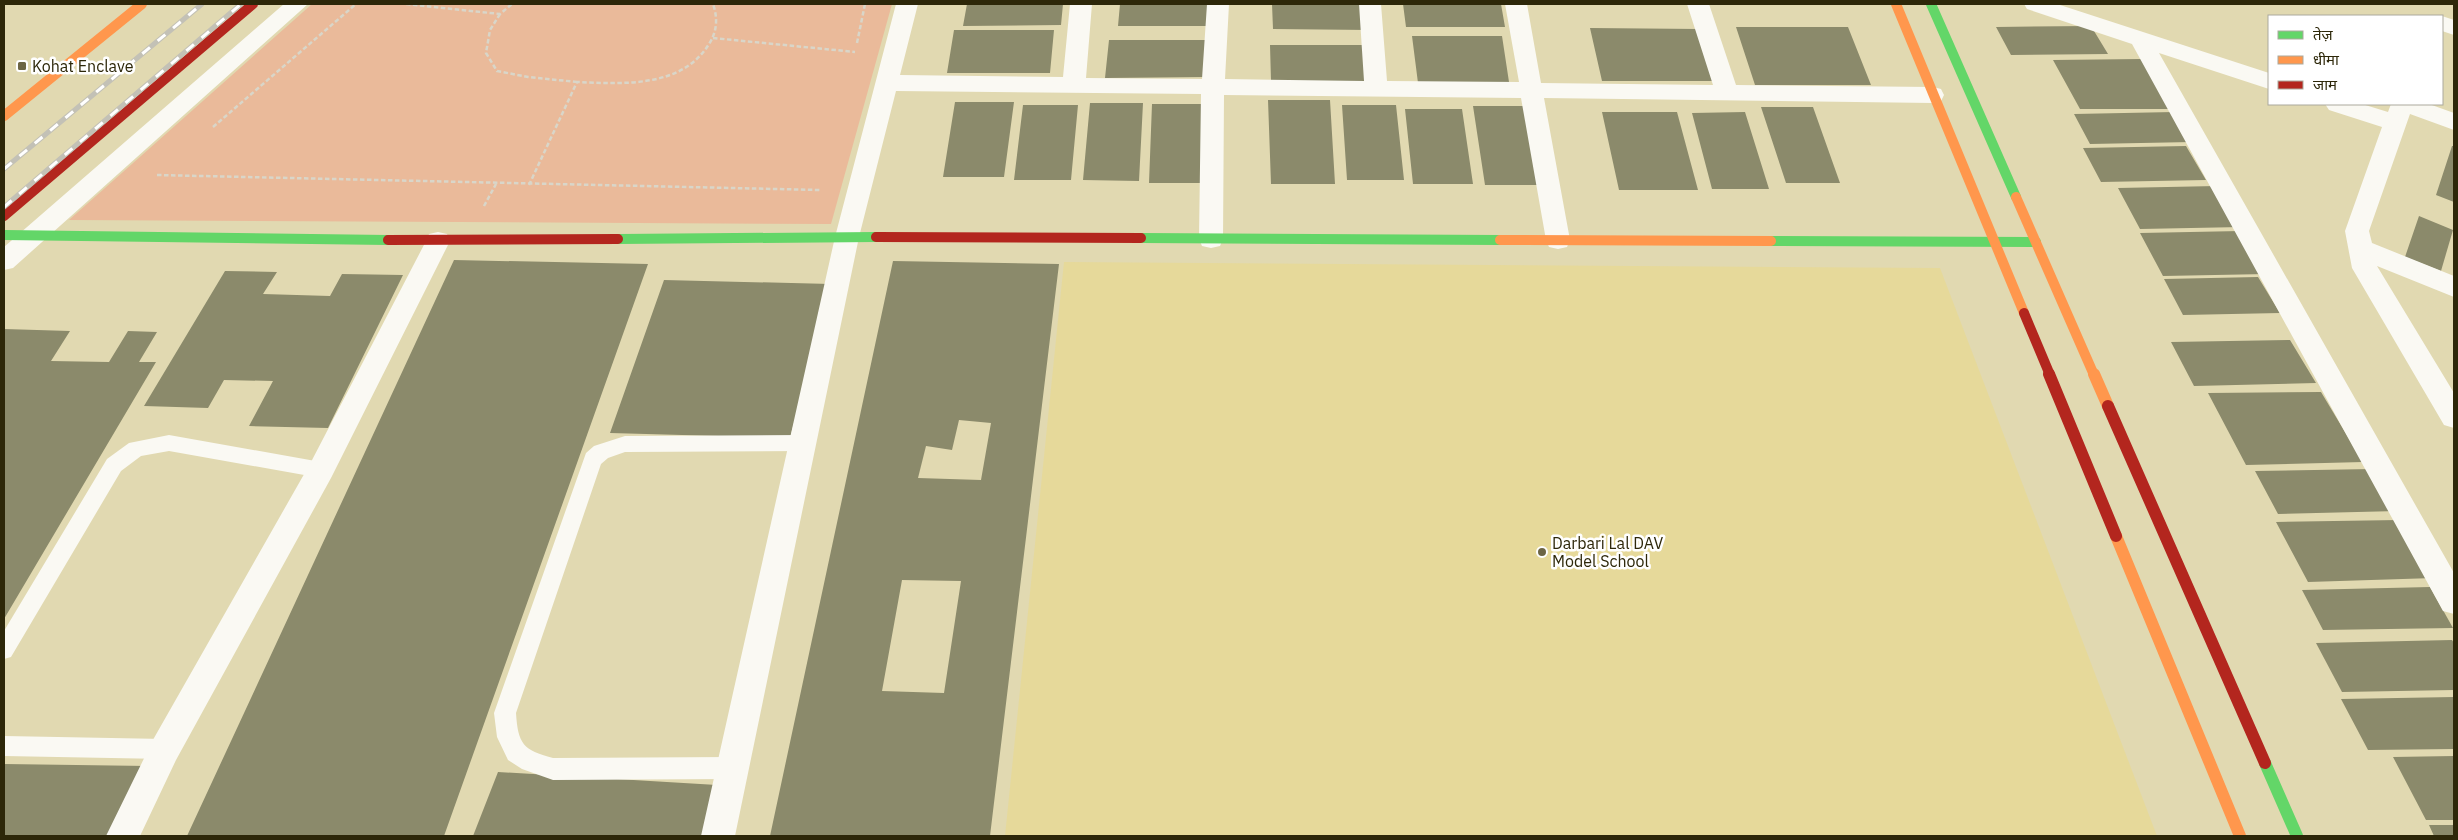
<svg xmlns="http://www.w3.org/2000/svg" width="2458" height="840" font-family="'IBM Plex Sans','Noto Sans Devanagari',sans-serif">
  <rect width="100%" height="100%" fill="#e1d9b1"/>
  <path fill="#e6d99a" d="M1064,262l876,6 217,568h-1152z"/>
  <path fill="#eaba9a" d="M312,4h580l-61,220 -762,-4z"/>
  <path fill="#8b8a6b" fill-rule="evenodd" d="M967,4h96l-2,21 -98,1z
    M1120,4h88v22h-90z
    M1272,4h94l3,26 -96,-1z
    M1403,4h98l4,23h-99z
    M2091,26l17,28 -97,1 -15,-28z
    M1736,27h112l23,58h-116z
    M1590,28l109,1 16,52h-113z
    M954,30h100l-4,43h-103z
    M1412,36h90l7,46 -91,1z
    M1109,40h97l-1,37 -100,1z
    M1270,45h97l4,36h-100z
    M2141,59l28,50h-89l-27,-49z
    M1268,100h62l5,84h-64z
    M955,102h59l-10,75h-61z
    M1090,103h53l-4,78 -56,-1z
    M1152,104h55l-1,79h-57z
    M1023,105h55l-7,75h-57z
    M1342,105h54l8,75h-57z
    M1473,106h52l14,79h-54z
    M1761,107h52l27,76h-54z
    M1405,109h57l11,75h-60z
    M1602,112h75l21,78h-79z
    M1745,112l24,77h-57l-20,-76z
    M2174,112l18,30 -102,2 -16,-30z
    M2186,146l20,34 -105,2 -18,-34z
    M2452,146h2v56l-18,-7z
    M2217,186l25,41 -102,2 -22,-41z
    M2419,216l34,14 -12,41 -36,-14z
    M2241,231l26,43 -104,2 -23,-43z
    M454,260l194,4 -204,572h-257z
    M893,261l166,3 -69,572h-220zM959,420l32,3 -10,57 -63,-2 8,-32 26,4zM902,580l59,1 -17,112 -62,-2z
    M225,271l52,1 -14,22 67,2 12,-22 61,1 -75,153 -79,-2 24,-45 -49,-1 -16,28 -64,-2z
    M2258,277l22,36 -97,2 -19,-36z
    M664,280l167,4 -41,154 -180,-5z
    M4,329l66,2 -19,30 58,1 19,-31 29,1 -18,30h17l-152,257z
    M2290,340l26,43 -122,3 -23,-44z
    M2321,392l42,70 -117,3 -38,-72z
    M2372,469l26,42 -120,3 -23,-43z
    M2399,520l35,58 -126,4 -32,-60z
    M2430,587l23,41 -130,2 -21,-40z
    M2452,640l2,3v47l-112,2 -26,-49z
    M2454,697v52l-86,1 -27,-51z
    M2454,756v64h-28l-33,-63z
    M4,764l144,2 -34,70h-110z
    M498,772l219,13 -14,51h-230z
    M2429,825h25v11h-20z"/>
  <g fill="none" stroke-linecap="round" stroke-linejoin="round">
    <path stroke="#d9d6c9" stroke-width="2.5" stroke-dasharray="4.5 2.5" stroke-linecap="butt" d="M406,4l94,10 12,-10
      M500,14l-10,16 -4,23 11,18 31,6 49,5
      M713,38l142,14
      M857,43l8,-39
      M213,127l143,-123
      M157,175l663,15
      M529,185l48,-103c46,2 105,6 132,-38 8,-12 9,-26 4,-40
      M484,206l12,-22"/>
    <path fill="#faf9f3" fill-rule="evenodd" d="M169,435l152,27 7,2 3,6 -3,6 -7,2 -152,-27 -28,5 -20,15 -110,186 -7,2v-28l103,-172 22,-16z
      M803,435l7,2 2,6 -2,6 -7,2 -178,1 -17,6 -7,6 -85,249c2,31 7,37 37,45l180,-1 8,3 3,8 -3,8 -8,3 -180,1 -31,-11 -14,-9 -11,-23 -3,-24 92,-260 8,-7 31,-10z
      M4,736l161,3 8,3 3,7 -3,7 -8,3 -161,-3z"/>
    <path fill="#faf9f3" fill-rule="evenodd" d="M284,4h24l-295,264 -9,2v-23z
      M896,4h22l-18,71 163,2 7,-73h22l-6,74 116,1 5,-75h22l-4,75 139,2 -5,-77h22l6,77 132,1 -14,-78h22l14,79 172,2 -26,-81h22l27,81 197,2 8,2 3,6 -3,6 -8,2 -389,-5 26,142 -3,7 -9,2 -9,-2 -3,-7 -25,-142 -297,-3 -1,144 -3,7 -9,2 -9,-2 -3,-7 2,-145 -305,-3 -37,146 -124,599h-34l134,-599z
      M2024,4h33l212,69v16l-110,-36 295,520v41l-11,-3 -311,-567 -105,-35z
      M2440,16h2l12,4v15l-12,-4z
      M2325,104h37l26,8 3,-8h38l25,9v17l-44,-16 -41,117 3,12 82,33v21l-77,-31 77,127v35l-10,-3 -92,-157 -7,-37 37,-104 -53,-17z
      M438,232l9,2 3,7 -119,237 -155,282 -36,76h-34l48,-98 157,-276 115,-221 3,-7z"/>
    <path stroke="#63d668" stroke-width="10" d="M1931,4l85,193
      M4,235l384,5
      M1141,238l359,2
      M618,239l258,-2
      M1771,241l265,1"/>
    <path stroke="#63d668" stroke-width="12" d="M2265,763l32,73"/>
    <path stroke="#ff974d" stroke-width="10" d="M1896,4l128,309
      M4,116l138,-112
      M2016,197l78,178
      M1500,240l271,1"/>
    <path stroke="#ff974d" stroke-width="12" d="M2094,374l14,32
      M2116,536l124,300"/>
    <path stroke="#b3261e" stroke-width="10" d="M4,216l249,-212
      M876,237l265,1
      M388,240l230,-1
      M2024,313l26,62"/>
    <path stroke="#b3261e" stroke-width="12" d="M2049,374l67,162
      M2108,406l157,357"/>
    <defs>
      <path id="rail" d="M4,169l198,-165
        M4,207l237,-203"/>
    </defs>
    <use href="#rail" stroke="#c3c1b6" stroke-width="5"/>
    <use href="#rail" stroke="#fff" stroke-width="3" stroke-dasharray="10" stroke-linecap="butt"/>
  </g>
  <g fill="#6c6544" stroke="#fff" stroke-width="2">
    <rect x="17" y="61" width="10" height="10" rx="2.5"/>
    <circle cx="1542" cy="552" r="5"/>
  </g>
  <g text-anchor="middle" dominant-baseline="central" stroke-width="5" stroke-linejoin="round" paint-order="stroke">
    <g font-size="16" fill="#2d2709" stroke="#fff" text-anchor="start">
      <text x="32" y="66">Kohat Enclave</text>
      <text x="1552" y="543">Darbari Lal DAV<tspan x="1552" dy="18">Model School</tspan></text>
    </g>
  </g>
  <rect width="2458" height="840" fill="none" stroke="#2d2709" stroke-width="10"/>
  <rect x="2268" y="15" width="175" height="90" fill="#ffffff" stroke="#aba99d"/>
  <rect x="2278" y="31" width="25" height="8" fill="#63d668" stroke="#aba99d"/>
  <text x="2313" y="40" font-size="15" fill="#2d2709">तेज़</text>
  <rect x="2278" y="56" width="25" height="8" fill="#ff974d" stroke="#aba99d"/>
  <text x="2313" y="65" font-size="15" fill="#2d2709">धीमा</text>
  <rect x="2278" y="81" width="25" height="8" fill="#b3261e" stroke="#aba99d"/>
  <text x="2313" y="90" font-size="15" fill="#2d2709">जाम</text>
</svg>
